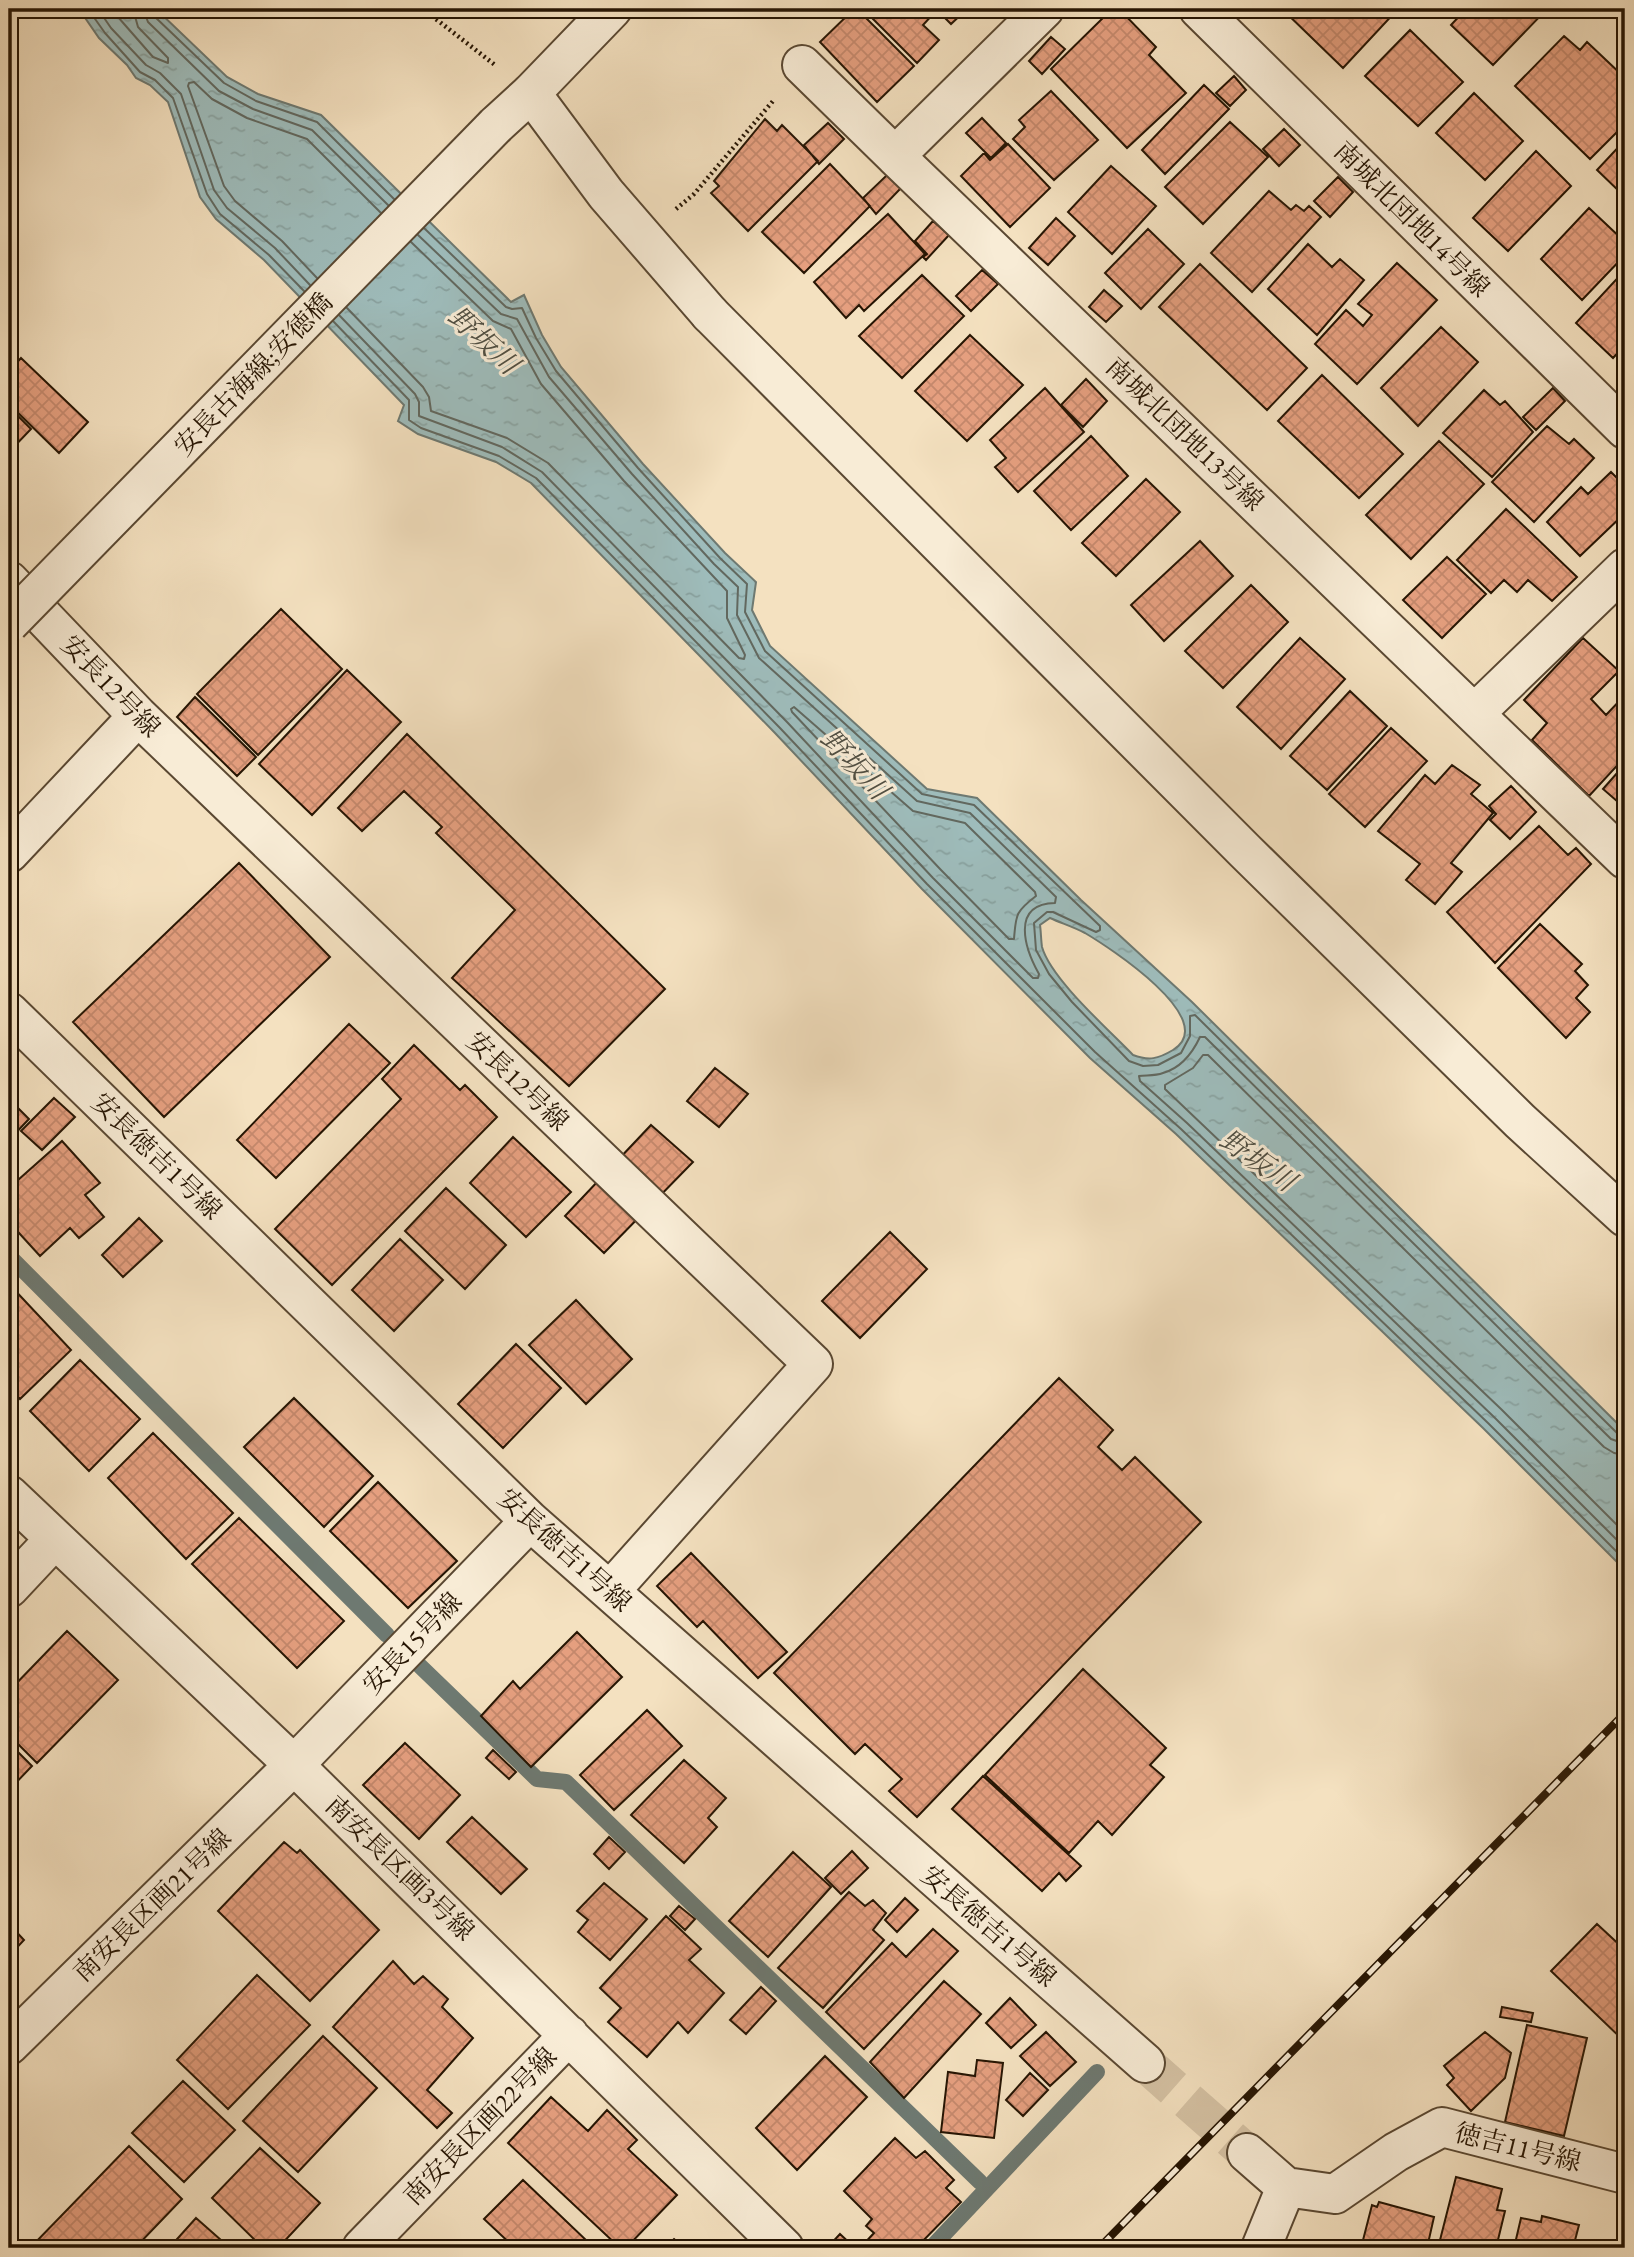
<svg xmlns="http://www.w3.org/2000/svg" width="1634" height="2257" font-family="'EB Garamond','Noto Serif JP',serif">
  <defs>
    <pattern id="water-ripples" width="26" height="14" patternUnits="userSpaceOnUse" patternTransform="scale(1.75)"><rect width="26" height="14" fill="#9ebcbb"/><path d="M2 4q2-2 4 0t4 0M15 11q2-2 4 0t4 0" fill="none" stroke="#88a19f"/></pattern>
    <pattern id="building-cross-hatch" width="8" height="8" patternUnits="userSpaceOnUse" patternTransform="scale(1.75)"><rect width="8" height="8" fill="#e59f7f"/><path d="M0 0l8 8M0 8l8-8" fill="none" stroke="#c4886c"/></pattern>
  </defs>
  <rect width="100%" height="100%" fill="#f4e1c0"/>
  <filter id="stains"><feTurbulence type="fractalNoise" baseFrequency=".00286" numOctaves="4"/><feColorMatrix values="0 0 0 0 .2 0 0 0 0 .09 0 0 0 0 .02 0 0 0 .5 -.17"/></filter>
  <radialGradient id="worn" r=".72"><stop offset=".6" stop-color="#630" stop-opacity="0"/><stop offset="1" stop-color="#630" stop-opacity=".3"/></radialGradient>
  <path fill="url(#water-ripples)" stroke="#6e7971" stroke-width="2" fill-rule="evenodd" d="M79,9h77l71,68 31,17 63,21 190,187 13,-7 18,40 19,32 82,97 82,89 31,29 -4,28 18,36 157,143 50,9 104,102 111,102 433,429v139l-142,-142 -307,-294 -86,-76 -168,-169 -147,-156 -244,-250 -35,-21 -78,-28 -20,-13 6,-16 -140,-145 -48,-41 -16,-22 -32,-95 -18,-17 -14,-7 -9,-13 -28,-27zM1050,918c11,5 24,9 35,15 22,13 137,87 88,117 -15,9 -24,11 -40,5 -24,-25 -82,-76 -91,-108 -1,-7 -1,-15 -2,-22z"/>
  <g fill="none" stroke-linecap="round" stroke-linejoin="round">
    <path stroke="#62685f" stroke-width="2" d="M88,9l17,24 35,39 15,8 18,18 34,96 13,20 49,41 35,36
      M98,9l13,19 35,37 14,8 21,21 33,96 13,18 48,40 35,37
      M111,9l42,48 15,6v-5l-30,-31 -5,-18
      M143,9l5,13 71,69 34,18 59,21 76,75
      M152,9l2,7 70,67 32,18 61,21 77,77
      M424,228l82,79 6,2 10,-1 14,30 20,33 82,97 82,90 27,26 -2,28 20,39 157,143 52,11 126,121v4l-4,2 -43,-20h-6l-13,11 2,27 13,24 23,28 57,59 14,5 15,-1 23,-12 9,-17v-20l5,-1 422,418 8,2
      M317,278l-35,-37 -47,-40 -11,-15 -36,-100 1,-3 5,-1 18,17 35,19 60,21 74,74
      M347,308l76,79 6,10 2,14 76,27 41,25 191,195 5,1 1,-4 -18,-37v-27l-103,-110 -83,-97 -30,-55 -18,-8 -82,-79
      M339,315l76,79 4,8v14l83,31 40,25 245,250 146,156 100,100h5l1,-4c-14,-25 -29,-70 16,-71l1,-6 -86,-84 -53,-12 -158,-143 -22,-43 1,-28 -24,-23 -82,-90 -83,-97 -32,-58 -16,-5 -83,-79
      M333,321l76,79v20l12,8 78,28 37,22 244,250 147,156 168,168 86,77 307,294 137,137
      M794,707l119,104 52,12 70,69 1,4c-21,16 -20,19 -22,43h-5l-68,-69 -149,-158 -1,-3z
      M1625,1444l-14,-5 -406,-402h-5c-8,17 -19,31 -37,36 -8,3 -16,2 -24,3l1,5 47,42 307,294 131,131
      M1625,1455l-11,-2 -10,-6 -396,-392h-5l-10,13 -28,17v4l336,320 124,124"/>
    <path stroke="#6e7971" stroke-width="16" d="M9,1256l378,379
      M420,1666l117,113 29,3 414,400
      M931,2248l166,-176"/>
  </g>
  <path fill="url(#building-cross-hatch)" stroke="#261503" stroke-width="2" d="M854,9h3l57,57 -37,36 -57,-60z
    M863,9h70l3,2 -13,14 16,15 -22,23z
    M936,9h31l-16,15z
    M1112,9h7l37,38 -7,8 37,38 -59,55 -76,-79z
    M1282,9h116l-55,59z
    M1466,9h81l-54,56 -42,-40z
    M1410,30l53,52 -45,44 -53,-50z
    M1564,36l16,14 7,-8 38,36v46l-35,35 -75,-73z
    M1051,37l14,12 -23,25 -13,-13z
    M1234,76l12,14 -16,16 -14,-13z
    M1204,85l25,24 -64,65 -23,-24z
    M1051,91l47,49 -44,40 -41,-41 12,-12 -6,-7z
    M1474,93l49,48 -38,39 -49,-47z
    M982,118l24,25 -15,15 -25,-25z
    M765,119l12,12 5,-6 36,36 -70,70 -37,-38 8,-7 -5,-5z
    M1230,122l38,35 -65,67 -38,-37z
    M828,123l16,16 -25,25 -15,-19z
    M1284,129l16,16 -21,21 -16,-17z
    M1625,140v57l-28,-27z
    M1008,144l42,44 -40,39 -49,-51 23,-23 6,7z
    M1536,151l35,35 -63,65 -35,-33z
    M830,164l40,42 -66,67 -42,-41z
    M1111,166l45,40 -44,48 -44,-42z
    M887,175l14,13 -25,26 -13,-16z
    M1338,177l15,15 -23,25 -16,-16z
    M1269,191l22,19 5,-5 8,6 5,-5 12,11 -69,75 -41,-39z
    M1589,208l36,34v13l-43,45 -41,-41z
    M888,214l37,40 -61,57 -5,-6 -13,13 -32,-36z
    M1056,218l19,18 -27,29 -19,-17z
    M933,221l16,14 -23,25 -3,-3 4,-3 -12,-13z
    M1148,229l36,35 -43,45 -36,-36z
    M1308,244l24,23 8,-8 24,21 -47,55 -49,-46z
    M1397,263l40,37 -80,84 -42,-40 31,-34 17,16 9,-11 -14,-11z
    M1200,264l107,104 -40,42 -108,-103z
    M982,270l16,14 -27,27 -15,-15z
    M1625,270v75l-12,13 -37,-35z
    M922,275l42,41 -62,62 -43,-42z
    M1104,290l18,16 -16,16 -17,-15z
    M1441,327l37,35 -60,64 -37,-38z
    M970,335l53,50 -56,56 -52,-50z
    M21,358l67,64 -29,31 -50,-49v-33z
    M1322,375l81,79 -44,44 -81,-77z
    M1086,379l21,22 -24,26 -22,-22z
    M1045,388l39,44 -66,60 -23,-25 11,-9 -16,-18z
    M1553,388l12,13 -29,29 -13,-13z
    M1484,390l16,15 5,-4 28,31 -41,45 -49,-44z
    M9,407l22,22 -22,23z
    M1547,426l22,18 5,-5 20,19 -60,64 -42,-40z
    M1091,436l37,40 -57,54 -37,-39z
    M1439,441l45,43 -73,75 -45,-44z
    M1611,472l14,14v27l-45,43 -33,-34 34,-35 7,7z
    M1146,479l34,33 -64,64 -34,-33z
    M1506,509l71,68 -25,24 -24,-21 -11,12 -13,-12 -13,13 -34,-33z
    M1200,541l33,35 -69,65 -33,-36z
    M1447,557l39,37 -44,44 -39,-38z
    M1251,585l37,37 -65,66 -38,-37z
    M281,609l61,60 -84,86 -61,-61z
    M1300,638l45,41 -64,70 -44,-42z
    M1583,638l36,33 -28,28 15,16 19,-20v62l-36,39 -57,-56 15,-17 -23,-23z
    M347,670l54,52 -89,93 -53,-51z
    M1350,691l37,35 -60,64 -37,-34z
    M195,697l61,60 -19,19 -60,-59z
    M1391,728l36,33 -62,66 -36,-33z
    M407,734l258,255 -96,97 -117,-108 63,-68 -79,-77 6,-6 -38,-36 -42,40 -24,-23z
    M1625,764v44l-22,-19z
    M1452,765l28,20 -9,9 22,19 -42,50 11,9 -27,32 -29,-24 14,-16 -42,-33 47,-56 10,9z
    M1511,786l25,26 -26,27 -20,-19 6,-6 -7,-8z
    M1539,826l29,29 8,-7 15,16 -96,99 -48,-51z
    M239,863l91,94 -166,160 -91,-95z
    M1540,924l42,40 -7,7 13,14 -12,13 14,14 -24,26 -68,-70z
    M349,1024l41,39 -114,115 -39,-38z
    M414,1045l46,45 5,-5 32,32 -165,168 -57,-56 126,-130 -19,-20z
    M715,1068l33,26 -29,33 -32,-26z
    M54,1098l21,19 -33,33 -21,-19z
    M9,1099l20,20 -20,21z
    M651,1125l42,37 -89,91 -39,-37z
    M513,1137l58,55 -45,45 -56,-54z
    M62,1141l38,42 -15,12 19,22 -25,21 -9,-10 -30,28 -31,-34v-34z
    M446,1188l60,57 -41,44 -60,-58z
    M139,1218l23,23 -39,36 -21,-22z
    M890,1232l37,37 -67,69 -38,-37z
    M400,1239l43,41 -49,51 -42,-41z
    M9,1284l62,66 -51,49 -11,-11z
    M576,1300l56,59 -46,45 -57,-59z
    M516,1344l45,44 -58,60 -45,-44z
    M80,1360l60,59 -51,52 -59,-60z
    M1059,1378l54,52 -15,17 24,23 13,-13 66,65 -284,295 -28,-26 13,-12 -37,-35 -10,10 -81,-81z
    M294,1398l79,78 -49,51 -80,-80z
    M153,1433l80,80 -47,46 -78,-81z
    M378,1482l79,79 -49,47 -78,-77z
    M239,1518l105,103 -47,47 -105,-104z
    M691,1553l96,99 -29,26 -55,-57 -6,6 -40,-41z
    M67,1631l51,49 -81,83 -28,-28v-44z
    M577,1632l45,45 -91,90 -50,-51 32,-35 7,8z
    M1083,1669l83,79 -16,17 14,12 -52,58 -14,-14 -29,32 -84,-78z
    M647,1710l35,36 -68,64 -34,-35z
    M9,1743l23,23 -23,24z
    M405,1743l55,52 -41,44 -56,-54z
    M493,1750l23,22 -7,7 -23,-21z
    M684,1760l42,38 -18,20 9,9 -33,36 -53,-48z
    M983,1776l98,90 -15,15 -7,-8 -17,18 -90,-82z
    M472,1817l55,52 -26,25 -54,-52z
    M609,1837l16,15 -16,17 -15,-15z
    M284,1842l13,11 3,-3 79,80 -69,71 -92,-90z
    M852,1851l16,17 -27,26 -16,-16z
    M793,1852l38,35 -63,70 -39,-36z
    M604,1883l43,36 -37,41 -32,-28 10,-12 -11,-9z
    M849,1892l16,14 8,-6 13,13 -13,17 11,10 -61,68 -45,-40z
    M905,1898l13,12 -21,22 -12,-12z
    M679,1906l16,13 -10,11 -15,-14z
    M666,1916l35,33 -12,11 35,33 -36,40 -10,-11 -31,35 -39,-35 13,-14 -21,-20z
    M9,1924l15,16 -15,16z
    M1597,1924l28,26v92l-74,-71z
    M933,1929l25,22 -94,98 -38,-37 66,-69 14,14z
    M393,1961l21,23 9,-8 25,23 -6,8 31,31 -46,52 25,23 -15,15 -104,-101z
    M257,1975l53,50 -82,84 -51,-49z
    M944,1981l37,33 -77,84 -34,-36z
    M761,1987l15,14 -30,33 -16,-14z
    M1010,1998l26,27 -25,23 -25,-25z
    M1502,2007l31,6 -2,9 -31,-5z
    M1527,2025l60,13 -23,98 -59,-14z
    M1046,2032l30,30 -26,24 -30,-30z
    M1485,2032l26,21 -6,25 -34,33 -24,-26 7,-7 -10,-12z
    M323,2036l54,52 -79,84 -55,-51z
    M825,2056l42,41 -70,73 -41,-42z
    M977,2060l26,3 -9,75 -53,-6 7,-60 27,4z
    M1030,2073l18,17 -25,26 -17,-16z
    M183,2081l52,49 -51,52 -52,-49z
    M551,2097l37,34 19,-21 30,30 -9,9 49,46 -51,53h-6l-112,-105z
    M895,2138l21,20 9,-7 29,29 -8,8 15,14 -45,46h-56l14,-15 -8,-7 6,-7 -28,-28z
    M129,2146l53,53 -47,49h-105z
    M260,2148l60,55 -42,45h-15l-51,-50z
    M1456,2177l46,12 -5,21 8,1 -9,37h-58z
    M523,2180l64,61 -5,5 3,2h-70l-31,-29z
    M1379,2202l55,15 -7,31h-66l11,-43 5,2z
    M1542,2216l37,9 -6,23h-59l7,-30 20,4z
    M196,2218l34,30h-61z
    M840,2234l15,14h-28z
    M674,2239l10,9h-20z"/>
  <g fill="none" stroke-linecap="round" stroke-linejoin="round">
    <path stroke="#d5c2a4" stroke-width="38" stroke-dasharray="38 19" stroke-linecap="butt" d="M1145,2063l102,90"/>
    <defs>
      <path id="pedestrian" d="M710,314l535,537 275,270 105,96"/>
      <path id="minor" d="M1044,9l-149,147 730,703
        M1199,9l426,420
        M802,65l93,91
        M531,93l75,101 104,120
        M9,581l129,135 675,648 -203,227
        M1475,713l150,-145
        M9,853l129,-137
        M9,1012l521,509 615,542
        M9,1495l285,270 490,483
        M9,1588l45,-48
        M9,2045l285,-280 236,-244
        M1247,2153l39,34
        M362,2248l207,-213
        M1261,2248l25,-61 49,7 61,-42 46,-25 183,47"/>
      <path id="tertiary" d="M496,125l35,-32 81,-84"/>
    </defs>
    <use href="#pedestrian" stroke="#5a4832" stroke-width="42"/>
    <use href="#minor" stroke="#5a4832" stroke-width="42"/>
    <use href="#tertiary" stroke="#5a4832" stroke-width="42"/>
    <path stroke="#261503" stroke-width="4.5" stroke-dasharray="2 3.5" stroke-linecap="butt" d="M423,9l72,56
      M676,209l18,-15 79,-93"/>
    <use href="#pedestrian" stroke="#f8ecd6" stroke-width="38"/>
    <use href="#minor" stroke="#f8ecd6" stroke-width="38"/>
    <use href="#tertiary" stroke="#f8ecd6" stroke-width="38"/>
    <defs>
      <path id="rail" d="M1099,2248l526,-535"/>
    </defs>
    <use href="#rail" stroke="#261503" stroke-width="8"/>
    <use href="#rail" stroke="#f8ecd6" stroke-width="5" stroke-dasharray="16" stroke-linecap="butt"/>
    <defs>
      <path id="tertiary-bridge" d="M9,623l487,-498"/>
    </defs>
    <use href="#tertiary-bridge" stroke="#5a4832" stroke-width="42" stroke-linecap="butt"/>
    <use href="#tertiary-bridge" stroke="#f8ecd6" stroke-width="38"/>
  </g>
  <g text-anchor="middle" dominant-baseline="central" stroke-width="6" stroke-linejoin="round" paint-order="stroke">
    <g font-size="26" fill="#261503" stroke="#f8ecd6">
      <text transform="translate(1412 219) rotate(45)">南城北団地14号線</text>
      <text transform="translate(253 374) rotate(-46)">安長古海線;安徳橋</text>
      <text transform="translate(1185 434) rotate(44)">南城北団地13号線</text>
      <text transform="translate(111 686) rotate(46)">安長12号線</text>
      <text transform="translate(518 1081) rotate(44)">安長12号線</text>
      <text transform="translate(157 1156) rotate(44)">安長徳吉1号線</text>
      <text transform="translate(565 1550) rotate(42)">安長徳吉1号線</text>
      <text transform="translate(412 1643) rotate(-46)">安長15号線</text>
      <text transform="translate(400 1868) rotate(44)">南安長区画3号線</text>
      <text transform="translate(152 1905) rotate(-44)">南安長区画21号線</text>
      <text transform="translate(989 1926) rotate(41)">安長徳吉1号線</text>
      <text transform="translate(480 2126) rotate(-46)">南安長区画22号線</text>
      <text transform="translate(1518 2147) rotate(14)">徳吉11号線</text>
    </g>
    <g font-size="28" font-style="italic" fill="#504f43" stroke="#f8ecd6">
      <text transform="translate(484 340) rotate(43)">野坂川</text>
      <text transform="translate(855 764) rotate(47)">野坂川</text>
      <text transform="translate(1258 1160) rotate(35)">野坂川</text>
    </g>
  </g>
  <rect width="1634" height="2257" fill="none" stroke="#f4e1c0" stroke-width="35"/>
  <rect x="10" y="10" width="1613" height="2236" fill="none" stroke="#261503" stroke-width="3.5"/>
  <rect x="18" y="18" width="1599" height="2222" fill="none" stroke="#261503" stroke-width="2"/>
  <rect width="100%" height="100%" filter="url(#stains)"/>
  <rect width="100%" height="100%" fill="url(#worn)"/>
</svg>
